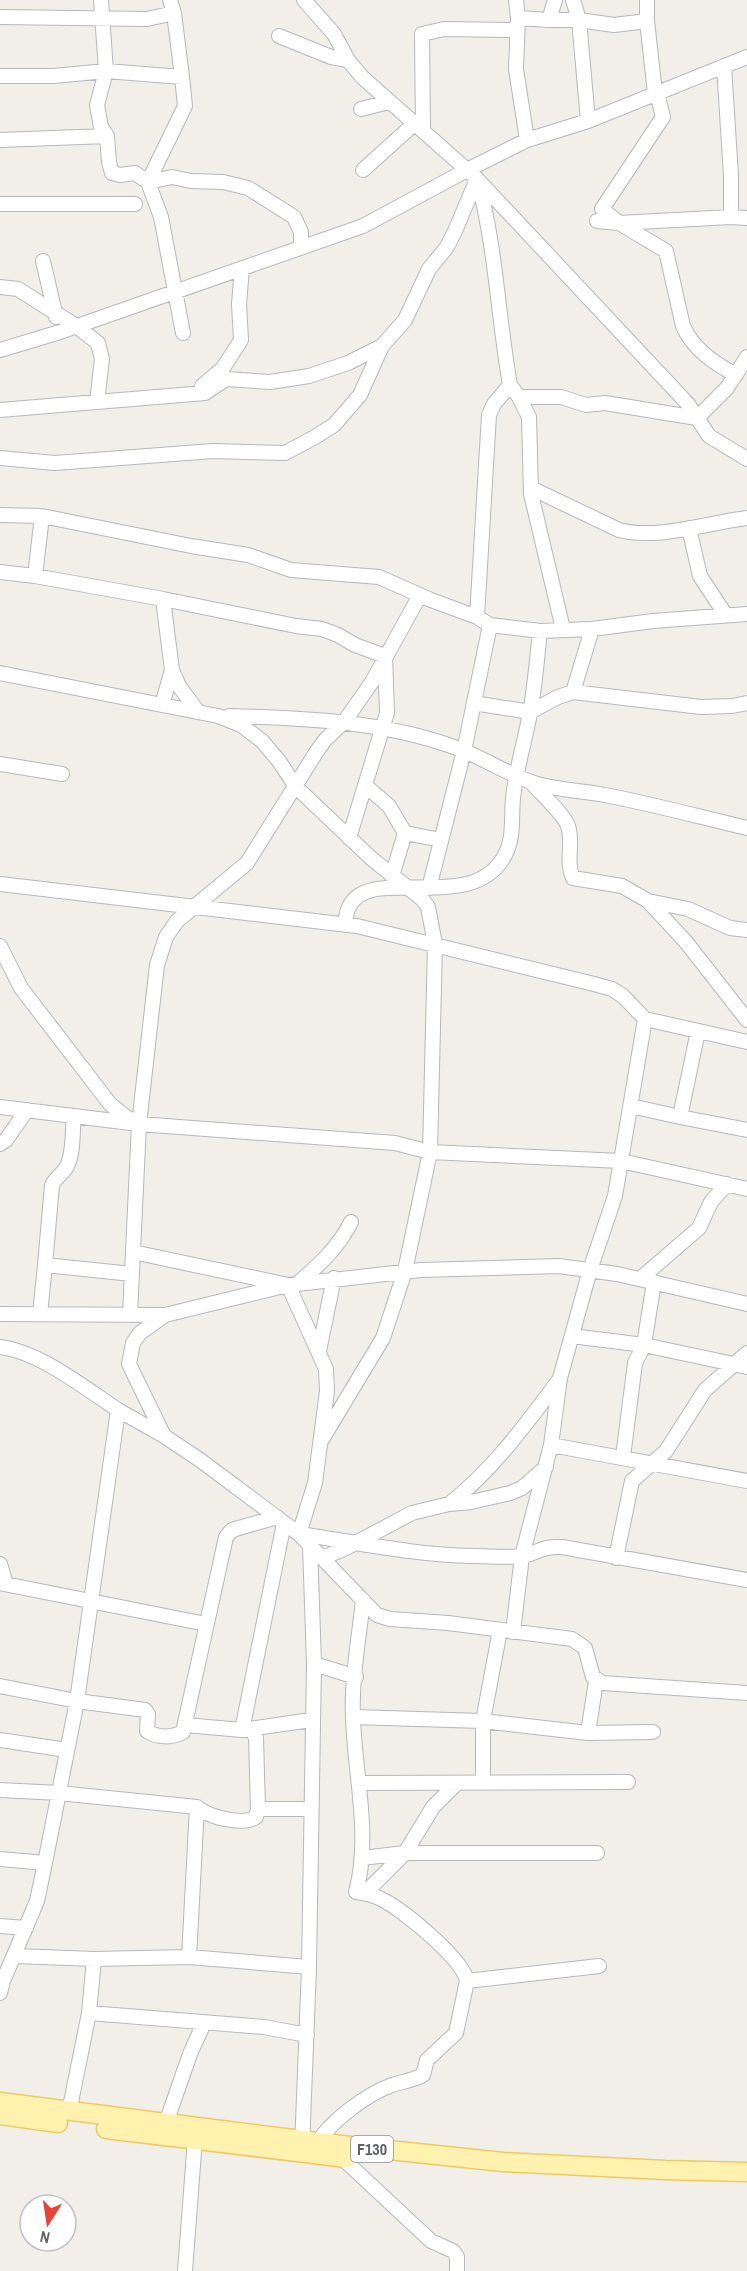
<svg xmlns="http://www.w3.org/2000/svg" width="747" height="2271" font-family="'Archivo Narrow',sans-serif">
  <rect width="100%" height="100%" fill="#f1efe8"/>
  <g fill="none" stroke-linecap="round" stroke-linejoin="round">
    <defs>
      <path id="minor" d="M101,0l5,71 -9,34 4,22 6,9 2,26 3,11 8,2 15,-2 13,9 13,35 22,116
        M304,0l30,34 14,26 14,17 105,93 60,-30 61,-19 159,-64
        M516,0l2,18 -2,51 11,71
        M573,0l6,20 35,5 33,-4 8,72
        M647,0v21
        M0,17l147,2 27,-6
        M518,18l31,2 6,-20
        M549,20h30l9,101
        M279,36l52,21 17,3
        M724,66l7,110v41
        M0,76h54l52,-5 76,6 -8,-64 -4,-13
        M653,94l6,7 4,16 -61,92 17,14 47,28 17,75c10,23 31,37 53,49
        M361,109l28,-7
        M423,131l-1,-97 22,-5 73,1
        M0,140l107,-4
        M363,170l51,-46
        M478,181c18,67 20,136 32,204l9,12 10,20 2,77 32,135
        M148,182l24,-5 19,4 32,1 25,6 46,29 7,15v15
        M148,182l37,-76 -3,-29
        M0,204h135
        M597,221l22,2 112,-6 16,1
        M43,261l13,56
        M0,287l18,2 58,37 22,17 4,16 -5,43
        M0,350l60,-18 303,-106 104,-56 10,9 211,225 21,32 38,23
        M202,386l21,-18 18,-28 -2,-36 3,-36
        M519,397h42l25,8 19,-2 92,15 30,-30 20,-31
        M0,410l205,-17 21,-14 44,3 39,-6 39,-13 34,-17
        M0,458l55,5 158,-12 72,2 30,-16 19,-12 26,-30 22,-49 23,-26 24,-51 18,-22 8,-16 22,-52
        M531,488l88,42c39,10 88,-7 128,-12
        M0,515l42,1 149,30 57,9 43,15 88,7 52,23 46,17 13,8 50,6 52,-2 61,-8 94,-7
        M689,528l11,48 25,38
        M0,572l35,4 128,23 133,27 26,3 16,6 17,10 30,11 2,57 -38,125
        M35,576l7,-60
        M163,599l9,71 7,16 19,26
        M477,617l12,-202 5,-11 16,-19
        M0,673l218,43 23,9 21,16 17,20 17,26 76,72 50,40 6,8 7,37 -5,208 -25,119 -22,67 -62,103
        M573,692l19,-63
        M474,703l56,9 28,-15 15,-5 128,15 31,-1 15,-3
        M162,705l10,-35
        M229,716c75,2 153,5 225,31 29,10 54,28 83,37 22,6 46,7 68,11 47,9 95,22 142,33
        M0,764l62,10
        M531,782c9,11 33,32 37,44 6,18 -3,35 5,52l49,8 26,15 38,41 61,78
        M366,786l23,20 16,27 36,7
        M392,876l13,-43
        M0,884l357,42 237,58 18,5 11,7 22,23 102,23
        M429,888l35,-137 26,-126
        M648,901l40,8 42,19 17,2
        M345,925c1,-6 1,-13 4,-18 20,-43 118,7 153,-47 13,-19 9,-41 11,-62 3,-29 12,-57 17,-85 5,-27 7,-55 10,-82
        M0,946l21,42 89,116 16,13 13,7 -9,191
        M698,1031l-18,86 67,13
        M631,1106l49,11
        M0,1107l139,17 256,19 35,9 191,9 126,28
        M74,1116c-2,15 0,37 -7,50 -3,7 -11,11 -15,19l-7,80 87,9
        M139,1124l18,-159 9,-28 11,-16 70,-58 70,-112 8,-11 19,-18 28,-40 48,-87
        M0,1144l6,-4 21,-30
        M133,1252l155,33 38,84 1,22 -12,92 -16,51c57,8 114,21 173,22 16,0 35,2 51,0 17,-4 19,-10 39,-9l185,33
        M640,1279l59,-51 12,-26 16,-18
        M297,1284c21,-18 42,-37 54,-62
        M0,1314l165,1
        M40,1314l5,-49
        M572,1336l72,9 103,22
        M0,1347c40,5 85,41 118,63l-41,291 -32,162 -8,38 -34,80 -3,12
        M319,1351l15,-73
        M118,1410l46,26 36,24 99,74 78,81 13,4 58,4 124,16 13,9 8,29 10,6 144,10
        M164,1436l-35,-72 4,-21 7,-10 25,-18 123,-30 133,-15 138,-4 58,8 130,30
        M551,1445l196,36
        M623,1457l12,-94 9,-18 10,-63
        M449,1504c44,-34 77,-80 110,-124
        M323,1558l25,-11 64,-34 37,-9 22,-2 39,-9 12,-5 24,-21
        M616,1558l16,-77 34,-30 39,-61 42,-37
        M0,1564l6,20
        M0,1583l206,41
        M513,1632l9,-76 29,-111 9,-67 30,-108 25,-74 30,-177
        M314,1664l42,13
        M0,1686l77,15 68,9 3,4 -1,17c10,7 25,7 36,1l43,-195 6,-7 45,-13
        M353,1717l130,4 105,12 65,-1
        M185,1725l57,5 69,-10
        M588,1733l8,-52
        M0,1740l67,10
        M360,1783l268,-1
        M483,1783v-62l17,-91
        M0,1790l59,3 138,14c11,10 46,19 59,10l2,-8h52
        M258,1809l-2,-71 -4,-8h-10l42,-207
        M362,1858l43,-5h192
        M0,1859l45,4
        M365,1893l40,-40 28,-46 23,-23
        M0,1926l26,2
        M15,1956l79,3 95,-2 120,10
        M189,1957l8,-150
        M467,1981l132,-15
        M89,2013l175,14 43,8
        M69,2112l20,-99 5,-54
        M166,2123l24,-69 14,-31
        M318,2142c14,-22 49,-48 74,-57 10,-3 21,-5 31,-10l4,-15 29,-27 11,-52c-4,-22 -64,-71 -84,-81 -9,-5 -18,-7 -27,-8 15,-56 -1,-116 -3,-173 -2,-38 6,-81 10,-119
        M302,2148l7,-181 5,-303 -4,-119
        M341,2157l90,84 22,10 4,6v14
        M185,2271l10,-132"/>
      <path id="major" d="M0,2102l341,43 162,17 162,8 82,2
        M0,2115l58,8
        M106,2129l241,29"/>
    </defs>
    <use href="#minor" stroke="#b5b8bc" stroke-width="16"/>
    <use href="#major" stroke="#f2c960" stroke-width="21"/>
    <use href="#minor" stroke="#fff" stroke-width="14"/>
    <use href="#major" stroke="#fff2af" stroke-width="18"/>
  </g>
  <g text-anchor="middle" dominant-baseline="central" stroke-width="4.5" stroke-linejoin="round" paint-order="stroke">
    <rect fill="#fff" stroke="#8f9295" stroke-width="1.5" x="351" y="2136" width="42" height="26" rx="4.5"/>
    <g font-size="16" font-weight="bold" fill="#5f6368">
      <text x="372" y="2149">F130</text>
    </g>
  </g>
  <g transform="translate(48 2223) rotate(192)"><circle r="28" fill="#ffffff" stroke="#bfc1c3" stroke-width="1.5"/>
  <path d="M0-4.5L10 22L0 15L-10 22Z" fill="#ea4335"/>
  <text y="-9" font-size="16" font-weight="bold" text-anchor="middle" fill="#5f6368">N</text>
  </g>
</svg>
